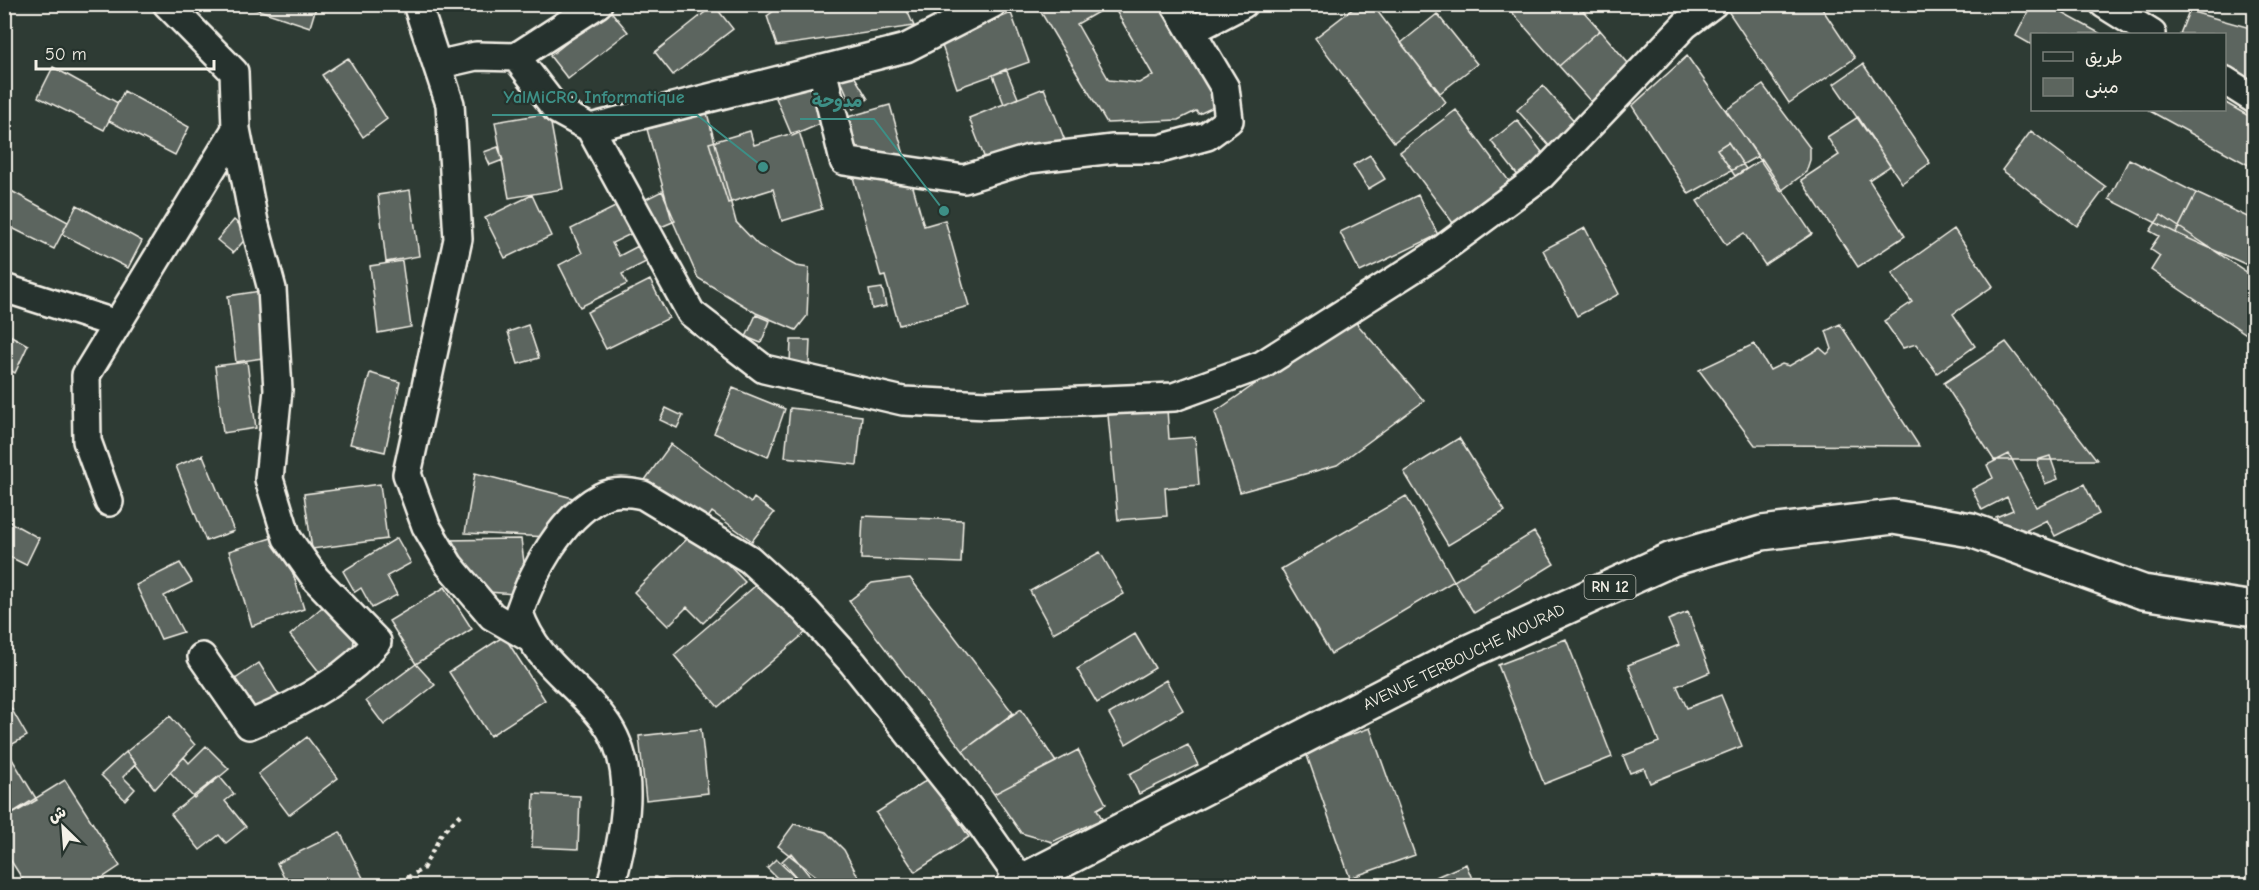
<svg xmlns="http://www.w3.org/2000/svg" width="2259" height="890" font-family="'Comic Neue','Playpen Sans Arabic',sans-serif">
  <rect width="100%" height="100%" fill="#2e3b34"/>
  <filter id="ink" filterUnits="userSpaceOnUse"><feTurbulence type="fractalNoise" baseFrequency=".0167" numOctaves="2"/><feDisplacementMap in="SourceGraphic" scale="12" xChannelSelector="R" yChannelSelector="G"/><feConvolveMatrix kernelMatrix="1 2 1 2 8 2 1 2 1" color-interpolation-filters="sRGB"/></filter>
  <g filter="url(#ink)">
    <path fill="#5c655e" stroke="#f4f1e8" stroke-width="1.5" d="M240,4h77l-7,23z
      M783,4h121l10,22 -137,20 -10,-30z
      M1036,4h76l-35,20 32,56 30,3 14,-8 -41,-71h50l58,100 -21,10 -3,-3 -18,9 -71,3z
      M1359,4h13l74,98 -52,40 -79,-104z
      M1504,4h15l-8,7z
      M1519,4h58l23,26 -41,36 -48,-55z
      M1738,4h81l36,54 -66,45 -61,-92z
      M2032,4h14l55,30h-69v11l-16,-9z
      M714,5l19,24 -60,46 -18,-23z
      M609,9l19,23 -60,47 -18,-23z
      M2189,11l65,18v52l-30,-16v-31h-44z
      M1011,13l18,49 -72,26 -16,-45z
      M1437,14l40,50 -37,29 -39,-50z
      M1600,30l33,39 -41,34 -33,-37z
      M1687,56l71,100 -69,38 -57,-88z
      M348,58l39,61 -24,18 -41,-62z
      M1863,64l67,99 -28,20 -68,-99z
      M53,67l65,36 -14,27 -66,-33z
      M850,69l18,30 -15,10 -10,-24 -11,7 -6,-9z
      M1006,69l12,29 -14,6 -11,-29z
      M818,81l16,37 -42,18 -16,-38z
      M1763,85l47,63v12l-4,12 -25,19 -55,-81z
      M1543,86l35,39 -26,24 -35,-39z
      M1044,88l22,55 -79,21 -18,-46z
      M124,91l65,36 -14,28 -66,-34z
      M2224,102l30,17v49l-106,-58h76z
      M890,105l34,121 21,-6 24,86 -70,19 -14,-49 -4,1 -44,-157z
      M1456,110l53,71 -56,42 -53,-71z
      M549,113l14,76 -54,9 -14,-76z
      M707,113l29,109 22,23 38,21 13,2 -2,48 -11,14 -40,-17 -58,-35 -27,-61 -24,-88z
      M1858,117l32,49 -21,14 36,56 -47,31 -57,-87 38,-25 -12,-18z
      M1517,120l28,36 -26,21 -28,-36z
      M750,131l4,14 45,-14 23,78 -40,12 -9,-32 -45,14 -19,-60z
      M2031,131l75,56 -29,39 -75,-56z
      M1728,142l18,27 -11,7 -18,-27z
      M498,147l5,13 -13,5 -6,-13z
      M1370,155l15,24 -17,10 -15,-24z
      M1762,159l50,75 -47,31 -21,-32 -18,12 -29,-44z
      M2129,159l67,34 -20,40 -67,-34z
      M4,187l64,35 -14,27 -50,-25z
      M410,190l9,66 -33,6 -8,-67z
      M662,191l13,30 -21,9 -12,-29z
      M2196,193l58,27v48l-78,-35z
      M532,195l19,41 -46,22 -20,-40z
      M1418,195l20,40 -78,37 -20,-40z
      M621,204l14,28 -23,11 7,13 19,-10 8,16 -24,12 5,10 -47,23 -21,-42 23,-12 -11,-24z
      M77,205l65,36 -14,27 -66,-34z
      M2161,215l93,62v62l-103,-69 9,-14 -10,-7 9,-13 -9,-5z
      M234,220l16,14 -17,19 -16,-13z
      M1585,228l34,66 -42,22 -34,-66z
      M1954,229l39,57 -40,28 22,32 -38,27 -21,-29 -13,4 -19,-27 28,-19 -20,-29z
      M402,261l9,66 -33,6 -8,-67z
      M650,280l19,38 -63,31 -19,-37z
      M882,288l4,18 -14,3 -3,-19z
      M260,291l9,66 -33,5 -8,-66z
      M756,315l14,6 -9,22 -15,-6z
      M1351,317l73,84 -87,64 -97,27 -25,-80z
      M1840,324l79,122 -164,-1 -56,-75 55,-26 16,26 12,-6 7,2 31,-18 7,6 5,-5 -6,-18z
      M528,325l11,33 -21,6 -10,-32z
      M4,332l24,13 -13,28 -11,-6z
      M791,340h19l-1,24h-19z
      M2006,342l91,118h-103l-50,-77z
      M247,362l9,66 -33,5 -8,-67z
      M370,373l30,9 -15,70 -35,-8z
      M733,388l52,21 -17,48 -54,-24z
      M666,408l17,8 -6,12 -17,-8z
      M790,408l72,8 -5,49 -72,-8z
      M1167,409l2,30 26,-2 4,48 -34,3 2,28 -49,4 -10,-105z
      M1459,438l46,73 -57,34 -44,-73z
      M671,444l80,59 3,-5 20,15 -22,28 -40,-29 -11,16 -59,-44z
      M2009,454l27,53 48,-23 15,30 -44,22 -8,-16 -40,20 -11,-23 17,-7 -6,-13 -25,13 -10,-21 21,-11 -6,-13z
      M203,455l31,76 -28,10 -30,-75z
      M2050,456l8,23 -13,5 -8,-24z
      M475,473l98,25 -23,39 -85,-4z
      M380,484l7,55 -75,10 -8,-55z
      M1406,496l48,85 -123,73 -50,-85z
      M863,516l100,4 -2,43 -100,-4z
      M4,519l35,19 -13,27 -22,-11z
      M695,531l50,51 -42,41 -16,-16 -19,19 -34,-34z
      M1534,532l20,32 -80,49 -20,-32z
      M281,535l23,74 -52,17 -23,-75z
      M397,538l14,25 -24,13 10,19 -25,13 -11,-20 -6,4 -12,-21z
      M521,539l5,39 -10,1 -1,15 -27,-2 -43,-52z
      M1100,552l24,42 -71,39 -23,-42z
      M180,563l12,19 -28,14 19,36 -22,7 -25,-54z
      M910,578l103,135 -50,38 -114,-150 23,-18z
      M761,581l44,52 -87,74 -44,-52z
      M445,587l27,42 -56,35 -27,-43z
      M328,602l26,33 -1,22 -29,21 -34,-43z
      M1688,612l22,60 -33,14 10,22 34,-13 21,51 -92,37 -6,-15 -14,5 -7,-17 36,-14 -31,-77 51,-20 -11,-25z
      M1135,634l20,34 -58,35 -20,-34z
      M504,636l41,64 -55,36 -41,-64z
      M1566,639l46,118 -68,27 -46,-119z
      M259,663l20,32 -28,18 -20,-31z
      M416,664l19,21 -51,40 -18,-24z
      M1166,680l17,30 -57,34 -17,-30z
      M4,696l23,40 -23,13z
      M1021,709l35,53 -62,32 -31,-43z
      M170,716l25,29 -40,44 -29,-37z
      M1370,728l45,127 -65,23 -45,-128z
      M701,729l7,64 -62,7 -7,-64z
      M307,737l31,41 -49,37 -31,-41z
      M1188,745l10,20 -59,29 -10,-20z
      M206,746l23,23 -35,29 -24,-26 14,-15 5,6z
      M1078,750l28,54 -9,5 5,10 -50,23 -31,-9 -27,-39z
      M126,752l10,12 -13,13 12,12 -10,11 -24,-25z
      M9,754l28,46 -33,19v-63z
      M219,776l15,18 -9,7 21,26 -20,16 -7,-8 -19,15 -29,-36z
      M930,778l39,59 -54,35 -39,-59z
      M65,780l55,86 -30,20h-63l-23,-36v-32z
      M534,794l46,2 -2,53 -46,-2z
      M794,824l32,8 18,18 19,36h-42l-5,-10 -38,-30z
      M340,832l27,54h-79l-11,-23z
      M791,853l27,33h-14l-22,-25z
      M776,859l28,27h-19l-18,-18z
      M1466,864l9,22h-60z
      M655,877l31,9h-33z"/>
    <g fill="none" stroke-linecap="round" stroke-linejoin="round">
      <defs>
        <path id="minor" d="M417,4l33,100 8,135 -51,235 19,52 23,39 43,51 36,21
          M2104,4l48,30
          M1191,31l52,-27
          M516,57l82,-53
          M437,65l39,-9 40,1 41,53 33,18 101,185 73,56 139,32 84,4 187,-8 88,-32 171,-109 108,-80 144,-151 28,-21
          M822,69l22,92 120,18 65,-20 84,-10h47l47,-13 22,-16 -4,-32 -50,-84
          M2224,80l30,19
          M590,128l316,-80 86,-44
          M4,288l113,36
          M109,502l-22,-61 -1,-66 150,-246 -2,-57 -67,-68
          M202,657l47,68c44,-18 97,-45 128,-83l-61,-63 -29,-41 -18,-59 9,-89 -6,-101 -18,-67 -18,-93
          M611,886c13,-53 29,-118 -7,-166 -30,-40 -67,-56 -85,-107 14,-42 42,-95 82,-116 13,-7 28,-5 42,-2l106,64 56,51 48,53 125,157 43,61"/>
        <path id="major" d="M1013,886l455,-234 204,-93 90,-26 131,-16 78,13 172,62 111,17"/>
      </defs>
      <use href="#minor" stroke="#f4f1e8" stroke-width="32"/>
      <use href="#major" stroke="#f4f1e8" stroke-width="38"/>
      <path stroke="#f4f1e8" stroke-width="4" stroke-dasharray="4.5 4.5" stroke-linecap="butt" d="M391,886l32,-17 19,-36 19,-19"/>
      <use href="#minor" stroke="#26332d" stroke-width="27"/>
      <use href="#major" stroke="#26332d" stroke-width="33"/>
    </g>
  </g>
  <g text-anchor="middle" dominant-baseline="central" stroke-width="4.5" stroke-linejoin="round" paint-order="stroke">
    <rect fill="#26332d" stroke="#b6b8b0" stroke-width="1.5" x="1584.5" y="575" width="51" height="24" rx="4.5"/>
    <g font-size="15" font-weight="bold" fill="#f4f1e8">
      <text x="1610" y="587">RN 12</text>
    </g>
    <g font-size="16" fill="#f4f1e8" stroke="#26332d">
      <text transform="translate(1464 657) rotate(-26)">AVENUE TERBOUCHE MOURAD</text>
    </g>
  </g>
  <path fill="none" stroke="#3d8f86" stroke-width="2" d="M763 167L697 115H492M944 211L874 119H800"/>
  <g fill="#3d8f86" stroke="#26332d" stroke-width="2">
    <circle cx="763" cy="167" r="6"/>
    <circle cx="944" cy="211" r="6"/>
  </g>
  <g font-size="18" text-anchor="middle" font-weight="bold" fill="#3d8f86" stroke="#26332d" stroke-width="4.5" stroke-linejoin="round" paint-order="stroke">
    <text x="594" y="103">YalMiCRO Informatique</text>
    <text x="837" y="107">مدوحة</text>
  </g>
  <rect width="2259" height="890" fill="none" stroke="#26332d" stroke-width="24"/>
  <rect x="12" y="12" width="2235" height="866" fill="none" stroke="#f4f1e8" stroke-width="2" filter="url(#ink)"/>
  <rect x="2031" y="33" width="195" height="78" fill="#26332d" stroke="#787f78" stroke-width="1.5"/>
  <rect x="2043" y="52" width="30" height="9" fill="#26332d" stroke="#787f78" stroke-width="1.5"/>
  <text x="2085" y="63" font-size="18" fill="#f4f1e8">طريق</text>
  <rect x="2043" y="78" width="30" height="18" fill="#5c655e" stroke="#787f78" stroke-width="1.5"/>
  <text x="2085" y="93" font-size="18" fill="#f4f1e8">مبنى</text>
  <g transform="translate(63 827) rotate(335)" stroke="#26332d" stroke-width="4.5" paint-order="stroke">
  <path d="M0-4.5L10 22L0 15L-10 22Z" fill="#f4f1e8"/>
  <text y="-9" font-size="16" font-weight="bold" text-anchor="middle" fill="#f4f1e8">ش</text>
  </g>
  <path d="M36 60v9h178v-9" fill="none" stroke="#f4f1e8" stroke-width="3"/>
  <text x="45" y="60" font-size="18" fill="#f4f1e8" stroke="#26332d" stroke-width="4.5" paint-order="stroke">50 m</text>
</svg>
